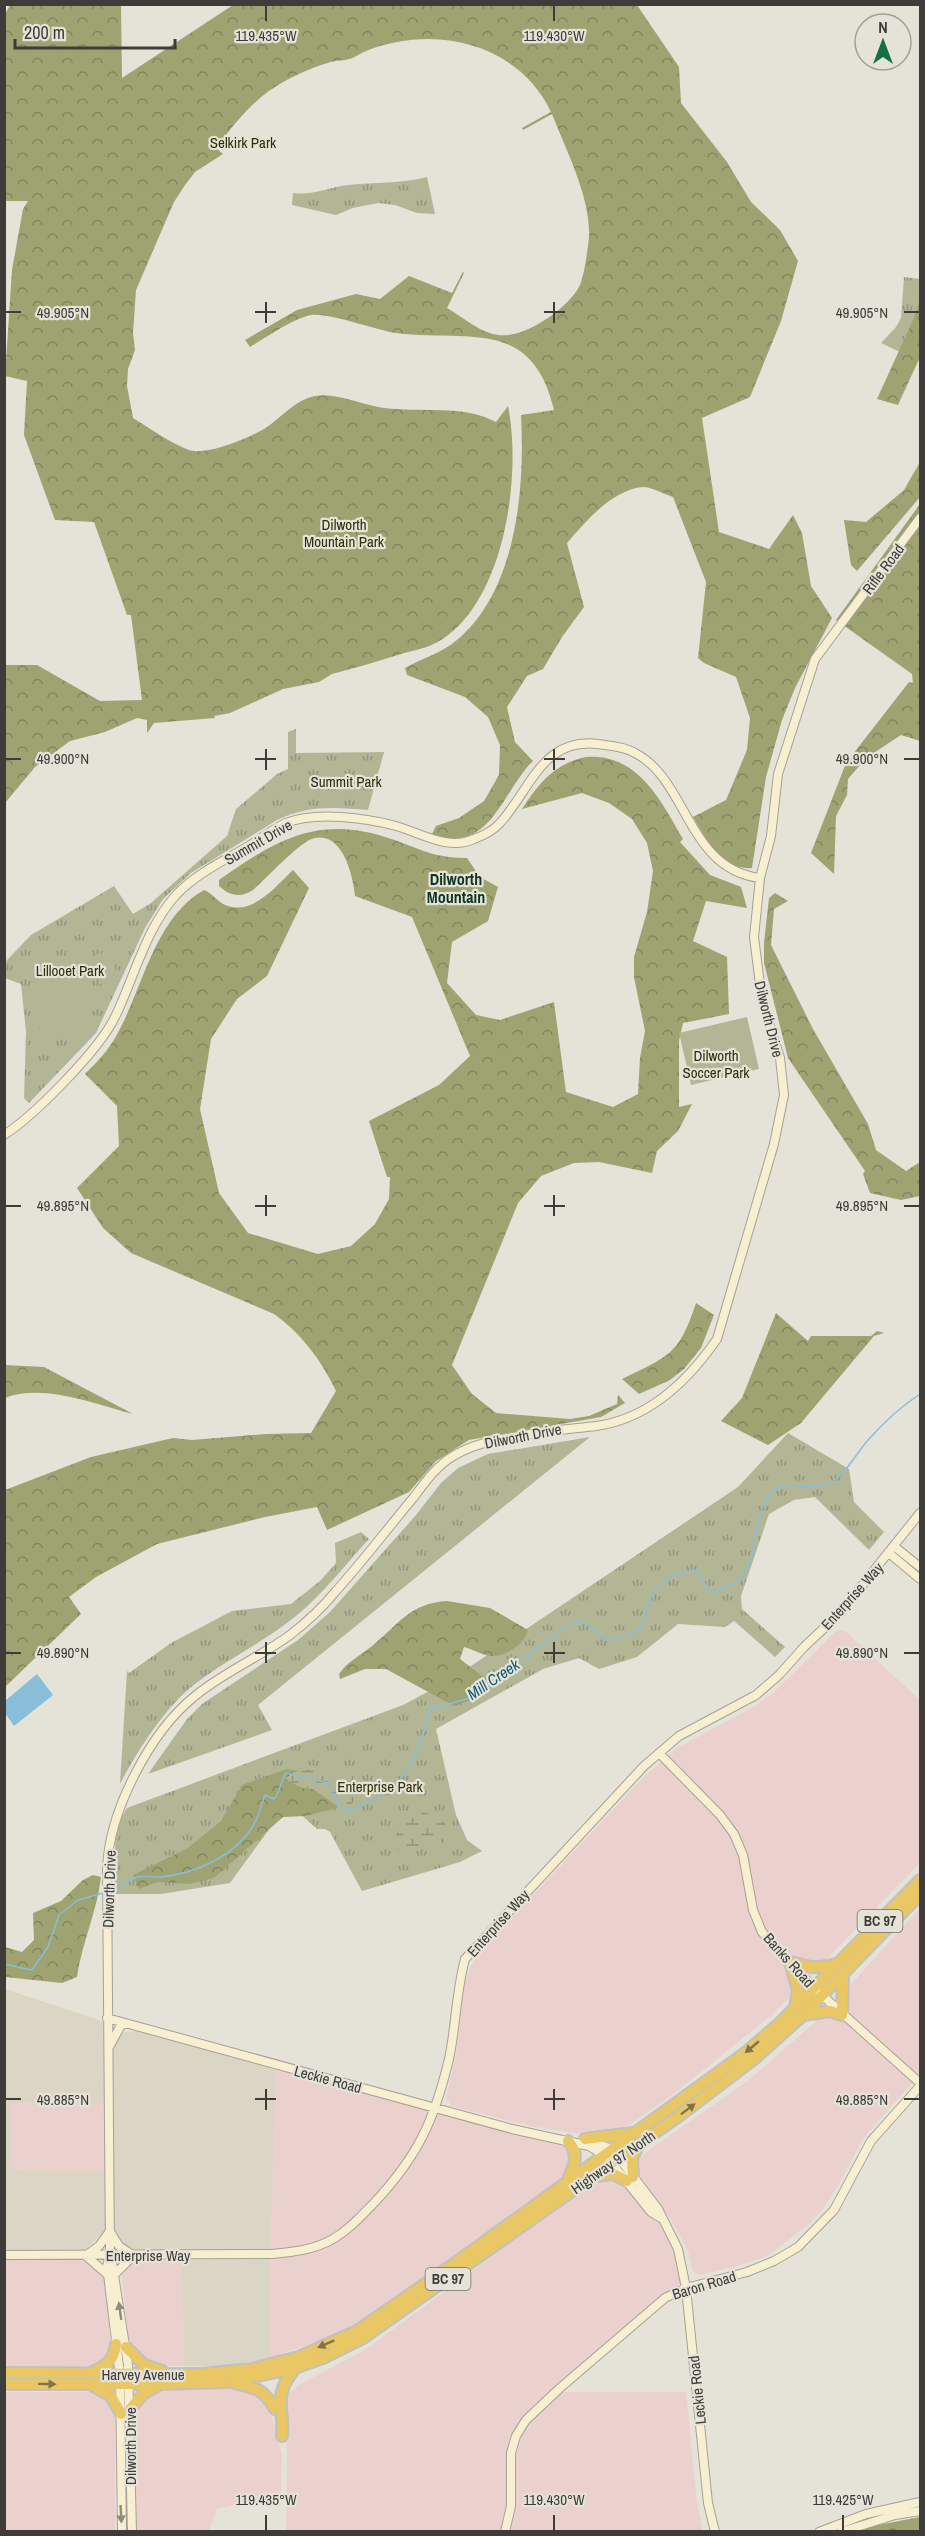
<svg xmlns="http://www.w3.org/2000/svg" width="925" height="2536" font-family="'Archivo Narrow',sans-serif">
  <defs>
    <pattern id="grass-tufts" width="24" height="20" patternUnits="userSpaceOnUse" patternTransform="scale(1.5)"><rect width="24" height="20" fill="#b2b695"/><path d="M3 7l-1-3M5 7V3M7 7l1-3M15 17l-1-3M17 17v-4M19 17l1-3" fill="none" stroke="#92957b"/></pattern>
    <pattern id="forest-crowns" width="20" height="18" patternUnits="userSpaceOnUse" patternTransform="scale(1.5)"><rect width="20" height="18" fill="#9ea371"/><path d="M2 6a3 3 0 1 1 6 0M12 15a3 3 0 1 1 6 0" fill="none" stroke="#82865e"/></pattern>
    <pattern id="wetland-marsh" width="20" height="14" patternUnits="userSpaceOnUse" patternTransform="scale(1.5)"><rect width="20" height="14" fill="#b2b695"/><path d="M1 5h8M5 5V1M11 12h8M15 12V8" fill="none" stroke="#92957b"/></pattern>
  </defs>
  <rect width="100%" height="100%" fill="#e5e2d8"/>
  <path fill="#ebd1cd" d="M837,1630l8,1 75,69v163l-148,152 -96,77 -47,33 -15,7 -27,3 -57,-9 -79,-20 -5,-9 10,-42 8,-69 7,-20 16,-22 158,-168 32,-28 78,-42 18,-13z
    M920,1908v166l-56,63 -26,49 -16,24 -14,15 -39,30 -28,10 -42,10 -6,-4 -5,-20 -17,-31 -33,-46 -1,-8 3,-7 5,-6 104,-73 74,-65z
    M275,2068l156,41 -12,33 -19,28 -47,51 -24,16 -25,11 -33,4z
    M10,2103l95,1 1,67 -94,-1z
    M437,2112l130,32 5,7 -9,32 -219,149 -74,26v-100l32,-4 31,-12 21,-15 48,-50 21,-31z
    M611,2177l14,7 40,46 11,23 6,33 -21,10 -138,121 -16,36v53l-6,25h-215l1,-78 -4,-55 17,-14 65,-34 234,-172z
    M5,2257l80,1 20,20 5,63 -3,16 -19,11 -83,-1z
    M134,2259h48l2,107h-20l-17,-5 -18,-18 -7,-67z
    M234,2386l21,7 14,13 13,50 -1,38 -64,15 -8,22h-75l-1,-123 12,-14 12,-4z
    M5,2392h86l16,7 8,15v117l-110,1z
    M561,2392h125l11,111 6,28h-193l5,-23 1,-52 5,-18 13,-20z"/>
  <path fill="#dbd5c5" d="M5,1989l100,33v82l-95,-1 2,67 94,1v59l-22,21h-79z
    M138,2031l137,37 -4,184h-138l-15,-12 -4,-10 -4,-181 5,-10 10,-7z
    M270,2258v100l-43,8h-43l-2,-107z"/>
  <path fill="url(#grass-tufts)" d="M427,177l8,37 -18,-1 -22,-8 -17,-2 -25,5 -17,7 -44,-10 1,-12c19,3 37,-6 55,-8 27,-3 53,-1 79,-8z
    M904,277l16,2 -1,82 -38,-18 15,-16 5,-9z
    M296,729v24l88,-1 -16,58c-33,-3 -61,-5 -91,10l-86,53 -28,26 -18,29 -49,105 -67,70 -5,-5 2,-66 -5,-48 -16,-6v-13l2,-5 24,-25 83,-49 19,28 18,-11 76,-67 9,-27 41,-35 11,-5v-37z
    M788,1433l61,36 5,33 30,30 -15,18 -54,-53 -21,3 -25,14 -28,82 1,13 43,38 -10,10 -41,-36 -9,6 -47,-3 -41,33 -38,12 -20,-11 -36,11 -107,60 20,86 11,25 15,11 -22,11 -98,29 -32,-59 -5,-3h-8l-21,-19 -15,3 -51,70 -69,11h-47c1,-28 -3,-62 13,-86l276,-103 47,-25 288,-193z
    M590,1437l-332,268 14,25 -124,44 39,-55 15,-15 96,-64 32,-28 86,-97 25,-32 17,-15 30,-14z
    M361,1532l8,7c-24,26 -46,55 -73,77 -33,27 -73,45 -106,72 -27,23 -54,65 -70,96l7,-113 2,2 42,-30 61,-32 59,-7 29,-23 16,-18 -1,-20z"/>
  <path fill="url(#forest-crowns)" d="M10,5h111l1,73 111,-73h404l42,62 2,36 46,59 24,40 29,28 18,31 -17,60 -31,76 -48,21 17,114 50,17 24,-34 9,18 9,53 21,32 -37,70 -13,32 -16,57 -14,91c-30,3 -46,-29 -59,-51l33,-17 21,-50 3,-32 -14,-41 -32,-14 -6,-5 8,-76 -33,-85c-9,-3 -23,-11 -31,-10 -31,4 -56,34 -75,56l17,64 -22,30 -19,32 -16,7 -20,31 8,35 18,19c-31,30 -43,95 -101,73l4,-8 23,-8 25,-17 15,-26 1,-30 -12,-28 -23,-20 -58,-22 -2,-7c17,-10 37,-15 52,-28 60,-51 68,-151 64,-225l33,-5c-22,-93 -85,-68 -158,-77 -20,-3 -68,-21 -85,-18 -19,4 -44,22 -61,32l-5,-7 52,-30 59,-16 24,5 29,-23 43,17 11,-21 1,1 -17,35c16,9 33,25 52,27 25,4 69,-27 80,-48 5,-9 9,-39 10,-50 2,-39 -23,-87 -37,-123l-29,16 -1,-2 29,-16c-27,-58 -93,-82 -154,-70 -11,2 -22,5 -31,9 -6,2 -11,7 -17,8 -5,2 -12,1 -18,3 -22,6 -43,16 -62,29 -22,16 -37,36 -53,57l7,6 -28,18 -10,13 -11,17 -38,88 -3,43 2,17 -7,19 -1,17 6,32c18,11 37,25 56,32 18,6 63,-13 78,-23 13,-9 25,-23 41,-29 23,-9 52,7 76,10 37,5 79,-4 112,14l12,-16c14,69 -3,194 -67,234 -14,9 -28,10 -43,15 -22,7 -44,13 -66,19l-13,8 -36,7 -53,24 -16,3 1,2 -61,5 -7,10v-13l-10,-2 -32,14 -35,9 -35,26 -30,36v-138h32l63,36 42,-1 -11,-85h-4l-33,-93 -39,-2 -31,-85 3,-54 -22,-5 7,-106 11,-61 5,-8h-23l-1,-185z
    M920,299v58l-22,48 -21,-6 36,-79z
    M920,462v35l-63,74 -6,-6 -7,-45 22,2 38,-32z
    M920,504v237l-19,-6 -35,23 -18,21 -1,16 -11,21 -2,58 -23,-21 35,-90 63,-81 4,1 -1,-9 -76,-54z
    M586,757c52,-4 75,44 97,82l-3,3 30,33 31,12 6,21 -41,-7 -13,40 34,16 2,57 -46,9 -4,18v66l13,-3 -14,27 -21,20 -5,22 -53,-11 -25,1 -33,13 -23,27 -66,162 20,29 24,19 74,6 19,-3 28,-12 1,-9 7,8 -24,14 -132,23 -33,21 -27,31 -82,38 -10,-23 -52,10 -108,27 -61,33 -27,20 12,17 -76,73v-197l86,-33 82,-19 19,2 74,-6 45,-1 25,-42c-15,-31 -34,-57 -62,-77l-143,-61 -28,-25 -26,-40 42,-42 -2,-40 -32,-32c11,-11 22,-22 30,-36 28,-48 38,-119 89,-148 8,3 12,10 19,14 28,14 52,-17 70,-34l16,18 -42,88 -30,23 -26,40 -11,70 19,84 29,40 70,21 33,-8 24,-22 14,-25 1,-22h-3l-18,-56 70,-36 31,-29 -58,-139 -57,-21c-2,-22 -14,-70 -46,-56 -12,6 -44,39 -56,50 -13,8 -23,6 -34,-4v-6c54,-38 96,-64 163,-44 34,10 47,22 85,22l13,19 18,10 -10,34 -36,21 -5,41 29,32 24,5 54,-18 12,90 47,15 25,-13 2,-36 5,-27 -11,-54v-20l13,-45 6,-41 -6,-28 -15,-24 -23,-16 -27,-10 -60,16c16,-25 33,-46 64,-52z
    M775,893l13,8 -14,8 -3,36 42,84 55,95 8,26 30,21 14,-9v34l-19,4 -31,-7 -7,-19 2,-3 -77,-113 -24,-95v-20l5,-45z
    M696,1303l18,12 -13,33 -17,21 -14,11 -31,14 -17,-15c47,-23 57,-24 74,-76z
    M776,1313l32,28 3,-5h60l6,-5 7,2 -10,3 -73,87 -33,22 -47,-24 21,-23z
    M5,1365l39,2 89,47c-38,-10 -91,-31 -128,-16z
    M447,1601l43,7 38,22c-3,14 -23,27 -37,26 -9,-1 -19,-7 -27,-9l-4,12 30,23 -6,13 -30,11 -68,-37h-21l-25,10 -1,-5c9,-13 21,-18 33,-28 26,-21 38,-43 75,-45z
    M287,1769c32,5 44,5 50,39l-31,8 -23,1 -69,61 -25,6 -31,-2 -19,7 -6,-14 55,-27 33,-27 21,-36z
    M93,1875l8,2c-4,35 -19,65 -24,100l-15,6 -57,-6v-30l17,5 12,-12 -1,-27 28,-12 22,-21z
    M920,2517v14h-58l11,-5z"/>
  <path fill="url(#wetland-marsh)" d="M318,1768c6,2 13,5 19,7 14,4 14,-6 23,11l-3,12 -7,8 -14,-1 -23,-16 -10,-1 -13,-6 -4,-4 8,-6z
    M417,1811c15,2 34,11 35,27l-8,5h-10l-6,4 -36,4 -2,-4c7,-12 13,-31 27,-36z"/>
  <path fill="#b2b695" d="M113,952l4,29 -17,3 -5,-30z
    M80,955l12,76 -51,8 -13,-76z
    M747,1017l12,52 -68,16 -12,-52z"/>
  <path fill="#88bed9" d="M37,1674l16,21 -39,31 -9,-13v-12z"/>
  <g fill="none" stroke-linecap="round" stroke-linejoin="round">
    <path stroke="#88bed9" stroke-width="1.5" d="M111,1892c8,-2 13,-12 27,-15 8,-2 16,1 24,0 35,-4 72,-21 91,-51 6,-9 8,-21 12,-31l9,4c6,-6 6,-17 12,-26l42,10 14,26 8,2c14,-7 29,-13 42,-23 20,-16 32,-55 38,-79l40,-11 100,-74 14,-2 20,17 26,-4 12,-7c5,-34 19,-55 55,-58l8,14 8,7c6,-2 16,-4 21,-7 28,-19 16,-64 35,-88 16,-20 39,-4 56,-11 19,-6 31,-32 44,-46 15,-17 33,-33 51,-45
      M4,1964l28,6 16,-23 11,-32 19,-15 25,-7"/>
    <defs>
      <path id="secondary" d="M4,1135c31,-20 95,-85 111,-118 19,-39 31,-89 61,-122 20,-21 47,-34 71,-48 13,-8 26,-18 39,-24 30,-12 80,-5 110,3 25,7 52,25 78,13 8,-3 20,-9 26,-16 32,-35 43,-90 105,-78 9,1 22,3 30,8 53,27 52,116 125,125
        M895,1547l25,20
        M890,1554l30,25
        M659,1753l61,62 14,19 9,21 10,55 9,22 52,56 106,95
        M107,2018l405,111 77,17 17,10 45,56 10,6
        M109,2047l11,-20 4,-4
        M589,2140l24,10 45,59 20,40 8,39 22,215 7,29
        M111,2233l8,13 12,8
        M88,2254l11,-8 11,-15
        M4,2255l267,-1c21,-2 43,-4 62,-15 16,-9 28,-23 41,-36 44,-47 60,-82 75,-144 7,-33 7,-67 16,-100l179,-193 35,-30 77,-41 23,-20 25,-28 35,-33 81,-101
        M85,2255l23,20
        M111,2256l17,109 4,167
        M115,2274l19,-19
        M122,2532l-2,-158 -13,-108 3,-11 -3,-386c2,-58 43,-137 88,-173 29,-24 65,-39 95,-61 17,-13 33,-28 46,-44 27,-30 52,-63 78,-94 11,-15 24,-33 41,-42 20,-12 42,-15 64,-19 26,-5 51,-7 77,-10 52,-7 92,-45 121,-87l57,-195 10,-49 -4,-37 -18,-58 -8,-63 6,-59 11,-42 7,-62 37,-115 105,-141
        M505,2532l6,-26v-53l5,-17 10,-16 34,-32 105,-90 21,-10 61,-16 27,-11 24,-14 36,-37 37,-69 49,-55
        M819,2532l47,-18 54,-12
        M841,2532l54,-17 25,-4"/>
      <path id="highway" d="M790,1962c18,5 28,8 46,2
        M790,1962l8,28 -3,18
        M803,2015l27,-4 12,4 1,-41
        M585,2139l48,-6
        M596,2176l17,-2 14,7
        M633,2177l-1,-18 6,-13
        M566,2184c7,-16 15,-29 2,-43
        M126,2347l18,18 18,6
        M4,2373l198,1 50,-5 47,-12 58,-26 97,-67 290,-210 36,-31 140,-143
        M91,2373c15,-7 23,-12 25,-29
        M235,2383c22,5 28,6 40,26
        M4,2384h155l69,-2 67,-14 28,-10 40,-20 320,-225 71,-54 48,-43 118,-122
        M93,2386l18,10 10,18
        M130,2409l14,-16 13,-7
        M282,2436c2,-33 -10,-38 13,-68"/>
    </defs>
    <use href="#secondary" stroke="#a4a198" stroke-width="10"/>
    <use href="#highway" stroke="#c1c1bf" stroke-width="14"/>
    <use href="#secondary" stroke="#f8eed0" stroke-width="8"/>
    <use href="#highway" stroke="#e8c764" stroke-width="10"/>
  </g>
  <defs><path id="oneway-solid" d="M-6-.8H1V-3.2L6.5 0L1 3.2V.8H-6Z" transform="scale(1.5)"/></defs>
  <g fill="#81744a">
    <use href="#oneway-solid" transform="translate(752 2047) rotate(140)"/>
    <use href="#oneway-solid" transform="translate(688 2109) rotate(-37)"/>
    <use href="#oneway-solid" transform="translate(326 2344) rotate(156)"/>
    <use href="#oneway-solid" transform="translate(47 2384) rotate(1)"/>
  </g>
  <g fill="#918c7c">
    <use href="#oneway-solid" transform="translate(120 2311) rotate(-98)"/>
    <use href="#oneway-solid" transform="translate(121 2514) rotate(87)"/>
  </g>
  <path fill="none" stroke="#3d3c38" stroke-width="2" d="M266,6v15M554,6v15M266,302v21M554,302v21M6,312h15M255,312h21M544,312h21M904,312h15M266,749v21M554,749v21M6,759h15M255,759h21M544,759h21M904,759h15M266,1195v21M554,1195v21M6,1206h15M255,1206h21M544,1206h21M904,1206h15M266,1642v21M554,1642v21M6,1653h15M255,1653h21M544,1653h21M904,1653h15M266,2089v21M554,2089v21M6,2099h15M255,2099h21M544,2099h21M904,2099h15M266,2515v15M554,2515v15M843,2515v15"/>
  <g text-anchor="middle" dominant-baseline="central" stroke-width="4.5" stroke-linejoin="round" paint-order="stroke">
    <g fill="#e5e2d8" stroke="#6f6e68" stroke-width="1.5">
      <rect x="857.5" y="1910" width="45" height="22" rx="4.5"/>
      <rect x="425.5" y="2268" width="45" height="22" rx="4.5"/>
    </g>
    <g font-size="14" font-weight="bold" fill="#3d3c38">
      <text x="880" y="1921">BC 97</text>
      <text x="448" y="2279">BC 97</text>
    </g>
    <g font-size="15" fill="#2d2f06" stroke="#e5e2d8">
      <text x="243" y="142">Selkirk Park</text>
      <text x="344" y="524">Dilworth<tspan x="344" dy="17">Mountain Park</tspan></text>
      <text x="346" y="781">Summit Park</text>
      <text x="70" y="970">Lillooet Park</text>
      <text x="716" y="1055">Dilworth<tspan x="716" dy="17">Soccer Park</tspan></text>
      <text x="380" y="1786">Enterprise Park</text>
    </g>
    <g font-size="15" fill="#3d3c38" stroke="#e5e2d8">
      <text transform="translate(883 569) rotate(-53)">Rifle Road</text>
      <text transform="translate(258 842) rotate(-30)">Summit Drive</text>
      <text transform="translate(769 1019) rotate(76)">Dilworth Drive</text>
      <text transform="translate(523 1436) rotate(-11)">Dilworth Drive</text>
      <text transform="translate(852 1596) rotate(-48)">Enterprise Way</text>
      <text transform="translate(109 1889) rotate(-88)">Dilworth Drive</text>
      <text transform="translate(498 1923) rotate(-48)">Enterprise Way</text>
      <text transform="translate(789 1960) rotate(48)">Banks Road</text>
      <text transform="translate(328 2079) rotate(15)">Leckie Road</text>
      <text transform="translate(613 2162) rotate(-35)">Highway 97 North</text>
      <text x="148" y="2255">Enterprise Way</text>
      <text transform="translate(704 2285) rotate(-17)">Baron Road</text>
      <text x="143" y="2374">Harvey Avenue</text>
      <text transform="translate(697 2390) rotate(-96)">Leckie Road</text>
      <text transform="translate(130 2446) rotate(-90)">Dilworth Drive</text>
    </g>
    <g font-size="16" font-weight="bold" fill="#0c3520" stroke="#e5e2d8">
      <text x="456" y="879">Dilworth<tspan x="456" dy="18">Mountain</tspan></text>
    </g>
    <g font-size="16" font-style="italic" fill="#135974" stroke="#e5e2d8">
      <text transform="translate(493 1679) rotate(-34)">Mill Creek</text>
    </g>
  </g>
  <g font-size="15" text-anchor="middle" fill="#3d3c38" stroke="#e5e2d8" stroke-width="4.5" stroke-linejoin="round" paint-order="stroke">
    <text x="266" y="41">119.435°W</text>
    <text x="554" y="41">119.430°W</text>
    <text x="63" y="318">49.905°N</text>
    <text x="862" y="318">49.905°N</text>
    <text x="63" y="764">49.900°N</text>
    <text x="862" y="764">49.900°N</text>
    <text x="63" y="1211">49.895°N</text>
    <text x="862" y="1211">49.895°N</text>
    <text x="63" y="1658">49.890°N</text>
    <text x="862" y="1658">49.890°N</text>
    <text x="63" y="2105">49.885°N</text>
    <text x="862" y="2105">49.885°N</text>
    <text x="266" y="2505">119.435°W</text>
    <text x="554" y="2505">119.430°W</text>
    <text x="843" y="2505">119.425°W</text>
  </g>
  <rect width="925" height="2536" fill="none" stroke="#3d3c38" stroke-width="12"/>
  <g transform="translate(883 42)"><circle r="28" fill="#e5e2d8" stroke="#a2a098" stroke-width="1.5"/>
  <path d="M0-4.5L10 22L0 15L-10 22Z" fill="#157044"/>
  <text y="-9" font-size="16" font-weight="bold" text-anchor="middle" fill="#3d3c38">N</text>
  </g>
  <path d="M15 39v9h160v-9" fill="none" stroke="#3d3c38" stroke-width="3"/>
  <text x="24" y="39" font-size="18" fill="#3d3c38" stroke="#e5e2d8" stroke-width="4.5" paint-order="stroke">200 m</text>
</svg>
